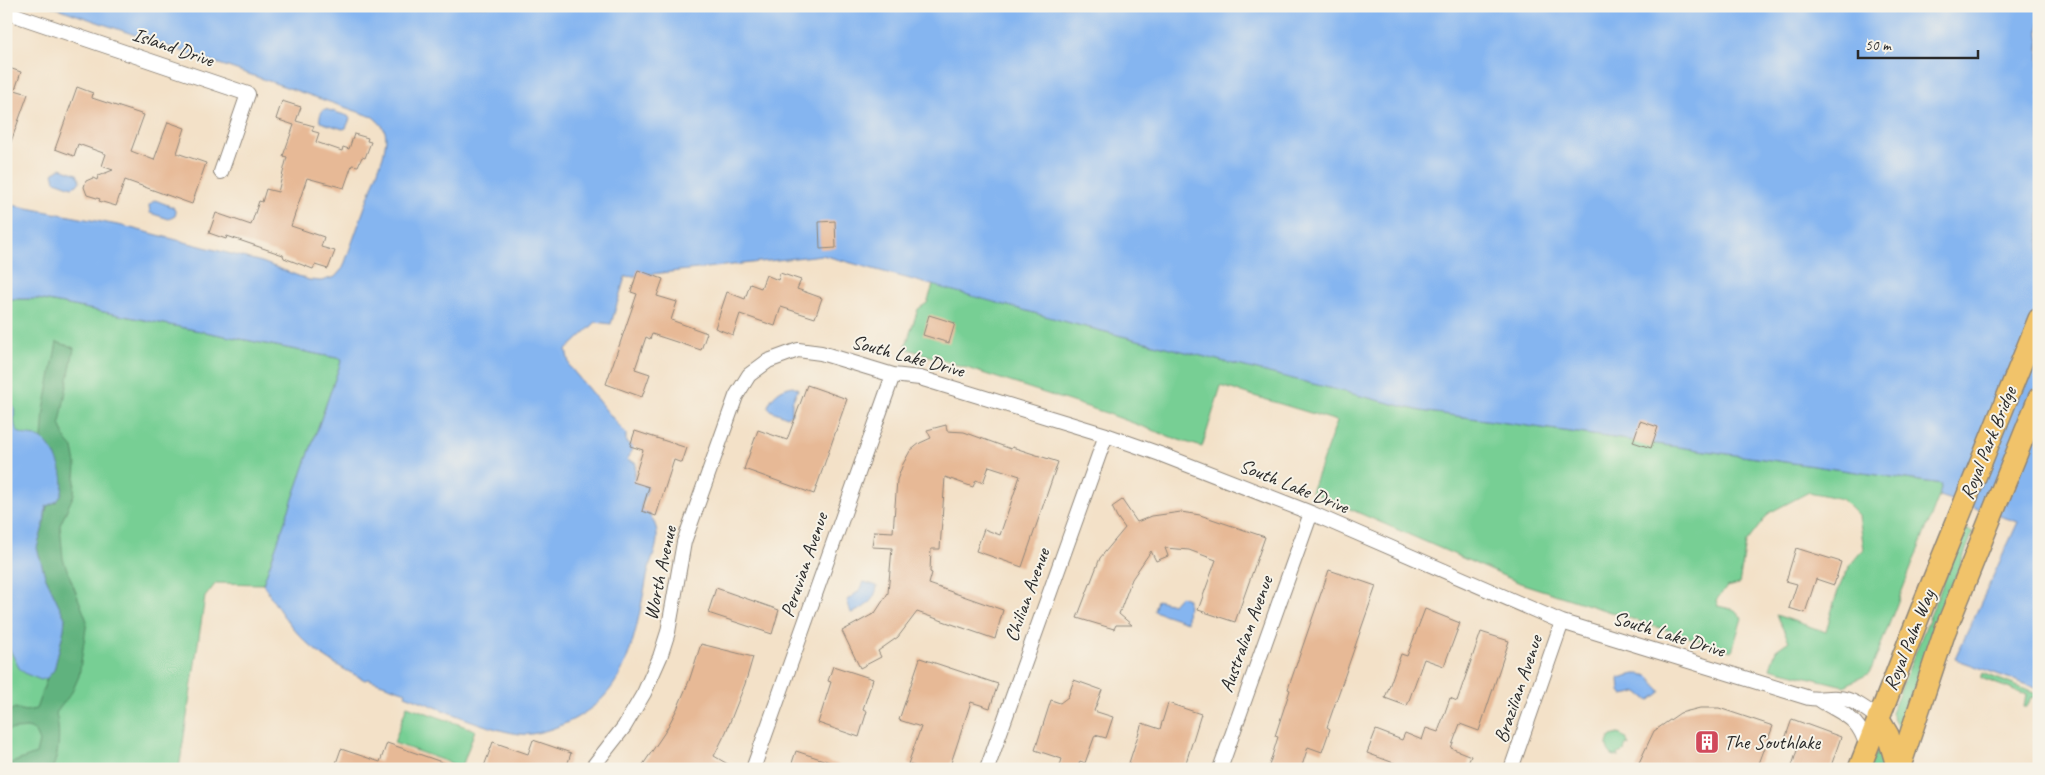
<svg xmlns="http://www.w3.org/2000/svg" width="2045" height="775" font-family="Caveat,sans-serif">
  <rect width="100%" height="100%" fill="#f7f3e8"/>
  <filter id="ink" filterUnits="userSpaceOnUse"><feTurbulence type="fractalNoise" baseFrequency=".02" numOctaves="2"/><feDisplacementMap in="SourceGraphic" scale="10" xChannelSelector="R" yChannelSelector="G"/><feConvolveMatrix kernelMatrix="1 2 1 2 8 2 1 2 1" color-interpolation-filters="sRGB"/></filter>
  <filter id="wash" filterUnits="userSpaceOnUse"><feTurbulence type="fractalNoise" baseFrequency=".0096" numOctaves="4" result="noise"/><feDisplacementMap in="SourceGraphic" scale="20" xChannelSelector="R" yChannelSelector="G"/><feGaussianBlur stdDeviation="1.12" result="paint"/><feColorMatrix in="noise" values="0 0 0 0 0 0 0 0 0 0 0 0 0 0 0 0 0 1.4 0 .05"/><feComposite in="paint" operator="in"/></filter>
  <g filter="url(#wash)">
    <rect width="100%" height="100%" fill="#f3e1c8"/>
    <path fill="#77cf94" stroke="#517d60" d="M933,285l145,40 343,86 521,73 -3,12 -69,177 -26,13 -74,-18 6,-18 13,-9 -13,-26 50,17c8,-30 15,-61 38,-83l-5,-33 -17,-17 -33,-7 -40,21 -23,30 -7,41 -12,3 -11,13 2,6 17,4 7,8 -10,33 -212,-68 -209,-91 26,-71 -116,-35 -19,61 -23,-7 -73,-27 -201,-65 13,-39 9,-6z
      M6,299h32l304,60 -79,225 -47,-1 -11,14 -26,172h-173z
      M1965,529l8,3 -33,86 -40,109 -2,1 -7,-15z
      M1983,673l56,22v4l-8,-2 -4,10h-3l2,-12 -45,-17z
      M407,706l68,24 -13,37 -68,-24z
      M1619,734l7,4 3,8 -3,-2 -2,7 -6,3 1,3 -7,-2c-6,-6 -7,-12 -1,-19z
      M1881,740l7,29h-19z"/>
    <path fill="#61b27e" stroke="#466e54" d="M57,342l17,6 -14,75 6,17 7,8 3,16 -2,30 -14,31 3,34 24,62 -8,55 -7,16 -16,21c4,17 4,40 -4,56h-46v-4l30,-11 3,-13 -5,-11 -7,-2 -21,2v-17l9,-5 10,3 11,-2 11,-31 7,-8 10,-41 1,-11 -20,-42 -8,-28 7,-25 3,-17 9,-4 5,-32 -13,-25 -6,-6 2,-29z"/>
    <path fill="#85b5f0" stroke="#58708e" d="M51,6h1988v683l-84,-30 63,-137 -79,-26 3,-12 -521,-73 -343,-86 -256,-70 -197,22 -14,47 -15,-2 -30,28 4,17 56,67v9l7,3 -6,14 9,3 -2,15 15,7 -8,22c9,7 16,16 16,28 1,10 -5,24 -8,33 -9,38 -14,87 -37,119 -18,25 -51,42 -81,47 -27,4 -98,-29 -126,-39l1,-3 -38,-13 -3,1c-53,-26 -72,-45 -102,-96l79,-225 -304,-60h-32v-95l117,22 139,36 47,18 12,1 14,-4 8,-9 40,-112c4,-20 6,-26 -10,-39z
      M325,109l23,7 2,3 -4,9 -3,1 -23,-7c-1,-5 1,-11 5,-13z
      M61,168l16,6 3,7 -3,4 -5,2 -17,-6 -2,-8z
      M155,200l18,7 3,6 -1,3 -6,3 -19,-6 -1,-8z
      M793,386l5,3 -6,13v11l-5,4 -17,-7 -2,-4c4,-11 13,-18 25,-20z
      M6,400l8,7c1,7 -1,18 3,23 7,9 17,1 27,11 13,12 23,36 17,54 -2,6 -9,9 -15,11l-2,17 -7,25 8,28 20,42 -1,11 -10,41 -7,8 -6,2 -15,-6 -7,-6 -13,-26z
      M864,582l13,4c-1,13 -13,24 -26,27l-4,-13 12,-9z
      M1180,596l8,3 -1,23 -33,-11 3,-11 16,4z
      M1635,674c20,0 15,8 25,16v3l-11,8 -11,-9 -15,3 -3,-4 -1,-13z"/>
    <g id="blocks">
      <path fill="#e7b996" d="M6,67l15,5 -6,18 13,4 -20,56h-2z
        M77,87l16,6 -1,5 52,17 -13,36 23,9 14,-38 17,6 -8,25 29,10 -14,41 -67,-24 -9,26 -17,-5 1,-2 -13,-4 -3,-8 2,-6 7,-3 4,2 1,-4 15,-6 -11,-4 4,-12 -28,-10 -4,12 -19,-7z
        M282,101l19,6 -5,14 18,5 -2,5 7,2 -3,9 26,9 1,-4 6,2 5,-15 14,4 -1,3 4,1 -6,16 -3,-1 -4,9 -6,-1 -8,23 -37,-10 -16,48 33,11 -3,10 14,4 -7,18 -13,-4 -2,4 -29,-11 -1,-3 -56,-19 -1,3 -17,-6 7,-20 35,12 8,-24 3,1 4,-13 12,3 9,-35 -4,-1 11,-31 -18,-6z
        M835,221l1,27 -16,1 -1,-27z
        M638,270l25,9 -6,17 20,6 -6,18 36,13 -6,17 -49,-16 -2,5 -4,-2 -11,32 15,5 -8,23 -36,-13 31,-90 -6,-2z
        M780,273l21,7 -4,9 25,9 -7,20 -34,-11 -6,19 -35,-12 -7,21 -18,-7 12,-36 18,7 5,-15 11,4 5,-13 12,5z
        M929,315l26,8 -6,20 -26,-8z
        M807,385l40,14 -33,95 -70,-25 14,-39 29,10z
        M1640,421l18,6 -7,21 -18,-6z
        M946,425l1,6 17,1 47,17 1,-2 46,15 -36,105 -46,-16 8,-22 16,6 20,-59 -31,-10 -6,17 -7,-3 -3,7 -28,-10 -5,72h-9l-1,23 2,1 -3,11 74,26 -8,29 -78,-27 -19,25 -20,14 3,6 -21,11 -18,-37 33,-18 13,-20 4,-45 -20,-1 2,-16 19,1 4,-52 6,-16 7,-13 10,-8 11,-5 -4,-8z
        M635,431l52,17 -5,15 -8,-3 -18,56 -14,-5 7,-24 -16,-5 10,-32 -13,-4z
        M1122,500l15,22 15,-6 29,-4 19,3 65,22 -30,85 -37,-12 18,-50 -27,-10 -24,-2 3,8 -12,5 -5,-10 -19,28 -13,35 13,11h-16l-2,4 -37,-11 23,-60 25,-30 -8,-11 -5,-10z
        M1796,548l45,14 -7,23 -18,-6 -11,34 -16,-5 8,-24 -11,-3z
        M1329,570l47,16 -49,141 3,2 -8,23 -14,-5 -7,22h-33l10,-32 -3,-1 15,-46 -2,-1z
        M716,588l63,22 -7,24 -64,-21z
        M1425,609l35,14 -16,43 -20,-7 -17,47 -22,-8 16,-44 6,2z
        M1481,632l28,9 -30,90 -19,-7 -9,24 20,8 -5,13h-56l-43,-16 9,-23 26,10 3,-7 17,7 4,-12 12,4 12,-34 7,3z
        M701,644l52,13 -8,27 -19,48 -12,24 22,13h-96l25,-37 12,-23 12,-28z
        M920,658l78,26 -8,24 -19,-6 -22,67h-27l-14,-5 13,-37 -22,-7z
        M833,666l40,13 -10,30 4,2 -8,26 -41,-14 13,-41 -3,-1z
        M1074,680l28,10 -8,21 19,6 -7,21 -11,-3 -10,28 -5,-2 -3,8h-18l3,-10 -27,-9 16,-50 9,3 8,-6z
        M1168,703l33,11 -17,55h-57l15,-46 18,6z
        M1700,708h19l54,18 -16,43h-121l18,-38 26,-18z
        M1792,719l49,18 -11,32h-39l8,-25 -14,-5z
        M533,740l38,13 -5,16h-83l10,-27 35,12z
        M387,743l69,24v2h-122l7,-20 39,13z
        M796,751l46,15 -1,3h-51z"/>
    </g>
  </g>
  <g filter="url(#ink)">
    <use href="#blocks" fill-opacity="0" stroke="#8f867a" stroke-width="1"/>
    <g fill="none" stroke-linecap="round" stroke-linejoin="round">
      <defs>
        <path id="minor" d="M6,12l242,82 -27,78
          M1820,700c25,16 38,16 47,47
          M591,769l33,-42 20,-34 16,-36 8,-25 16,-90 52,-146 13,-21 19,-14 30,-11 23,3 72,22 27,3 186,57 54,19 151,59 251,109 247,76c10,2 19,-1 29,0 14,0 29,12 40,20
          M753,769l140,-394
          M987,769l119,-334
          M1220,769l91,-256
          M1511,769l51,-147"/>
        <path id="primary" d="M1878,718l10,17 10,34
          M1859,769l65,-166 115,-284
          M1899,769l46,-138 94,-233"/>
      </defs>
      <use href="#minor" stroke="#8f867a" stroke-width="16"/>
      <use href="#primary" stroke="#8f867a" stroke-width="24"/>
      <use href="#minor" stroke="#fff" stroke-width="14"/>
      <use href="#primary" stroke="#f1c36a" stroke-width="21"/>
    </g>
  </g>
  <defs>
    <symbol id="building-square" viewBox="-11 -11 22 22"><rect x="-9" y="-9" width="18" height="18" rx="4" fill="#d1495b" stroke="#f7f3e8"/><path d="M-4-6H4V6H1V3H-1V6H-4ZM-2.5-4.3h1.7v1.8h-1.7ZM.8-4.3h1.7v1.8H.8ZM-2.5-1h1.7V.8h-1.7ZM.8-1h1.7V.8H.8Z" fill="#fff"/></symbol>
  </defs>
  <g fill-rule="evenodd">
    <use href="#building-square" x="1693" y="728" width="28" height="28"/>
  </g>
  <g text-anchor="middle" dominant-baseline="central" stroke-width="4" stroke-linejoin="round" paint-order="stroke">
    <g font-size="20" fill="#2b2b2b" stroke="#f7f3e8">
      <text transform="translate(173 47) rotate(19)">Island Drive</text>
      <text transform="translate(908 356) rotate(15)">South Lake Drive</text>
      <text transform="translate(1988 443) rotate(-68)">Royal Park Bridge</text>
      <text transform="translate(1294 486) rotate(22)">South Lake Drive</text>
      <text transform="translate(804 565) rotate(-71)">Peruvian Avenue</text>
      <text transform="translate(660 573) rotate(-78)">Worth Avenue</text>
      <text transform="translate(1027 595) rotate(-70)">Chilian Avenue</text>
      <text transform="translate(1246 634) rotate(-70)">Australian Avenue</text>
      <text transform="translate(1669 634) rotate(17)">South Lake Drive</text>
      <text transform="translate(1909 640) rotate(-68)">Royal Palm Way</text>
      <text transform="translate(1518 689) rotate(-71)">Brazilian Avenue</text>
    </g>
    <g font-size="20" fill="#2b2b2b" stroke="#f7f3e8" text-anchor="start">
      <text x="1724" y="742">The Southlake</text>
    </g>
  </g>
  <rect width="2045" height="775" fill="none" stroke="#f7f3e8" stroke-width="25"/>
  <path d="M1858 50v8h120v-8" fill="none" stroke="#2b2b2b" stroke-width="2.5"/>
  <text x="1865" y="50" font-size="15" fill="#2b2b2b" stroke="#f7f3e8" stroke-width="4" paint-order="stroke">50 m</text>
</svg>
